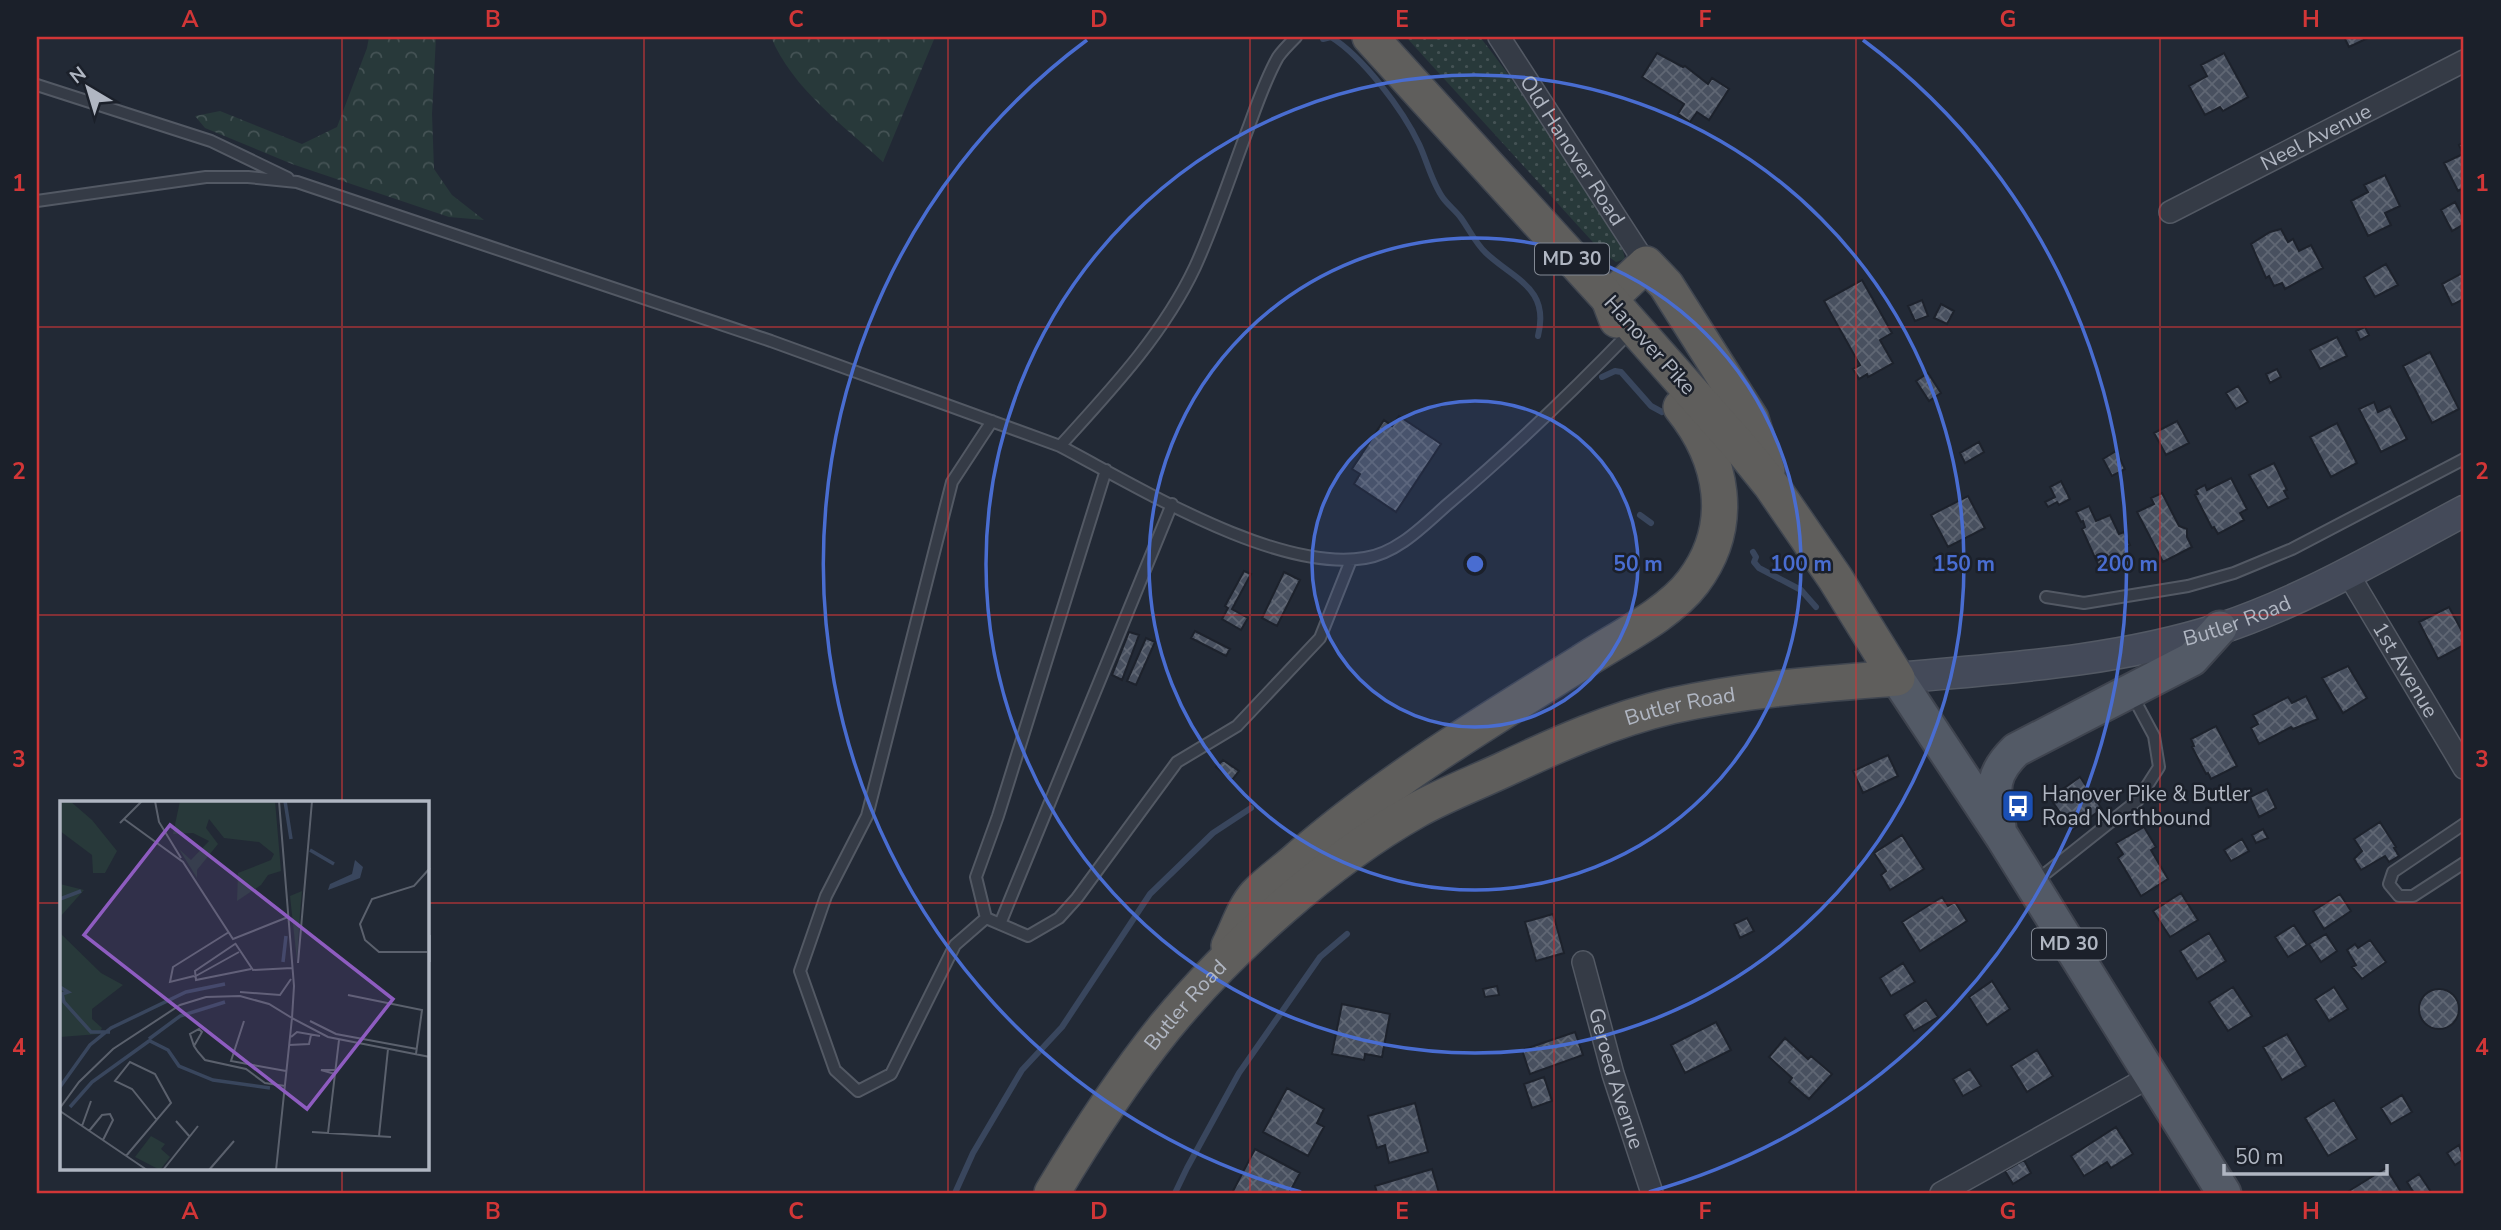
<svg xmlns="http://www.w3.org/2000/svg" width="2501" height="1230" font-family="'Nunito Sans',sans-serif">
  <defs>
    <pattern id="grass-dots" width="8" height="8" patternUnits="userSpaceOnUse" patternTransform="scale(1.75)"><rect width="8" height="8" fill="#28393a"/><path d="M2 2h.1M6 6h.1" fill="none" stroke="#455355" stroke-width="1.8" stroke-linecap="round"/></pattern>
    <pattern id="forest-crowns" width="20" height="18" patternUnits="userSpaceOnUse" patternTransform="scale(1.75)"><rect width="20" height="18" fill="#28393a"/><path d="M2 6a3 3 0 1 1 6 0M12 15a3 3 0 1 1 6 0" fill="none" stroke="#455355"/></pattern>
    <pattern id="building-cross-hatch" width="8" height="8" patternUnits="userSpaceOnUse" patternTransform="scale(1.75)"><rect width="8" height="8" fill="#48505f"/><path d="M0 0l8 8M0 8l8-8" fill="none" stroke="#606774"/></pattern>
  </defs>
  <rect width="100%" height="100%" fill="#222935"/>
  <path fill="url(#grass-dots)" d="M1406,37h74c42,53 77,110 113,166 11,16 29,37 32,56l-9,3 -15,-11z"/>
  <path fill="url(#forest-crowns)" d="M369,37h67l-4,77 2,55 18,26 32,25 -35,-3 -157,-53 -87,-36 -10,-12 25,-5 82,33 35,-17 30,-79z
    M771,37h164l-52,125c-40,-37 -91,-74 -112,-125z"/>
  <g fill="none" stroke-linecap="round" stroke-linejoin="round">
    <path stroke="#39465d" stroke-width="6" d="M1323,39l8,-2c32,20 72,73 88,107 8,17 13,39 24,54 5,7 13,13 18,20 8,11 15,26 25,35 29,27 64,35 52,83
      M1602,377l13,-6 6,1 30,34 11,6
      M1640,515l11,8
      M1753,552l3,5 -2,5 5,6 42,22 15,17
      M955,1193l18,-40 49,-83 40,-43 88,-133 63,-61 38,-25
      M1175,1193l12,-25 52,-95 81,-116 27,-23"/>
  </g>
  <path fill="url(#building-cross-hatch)" stroke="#1d222c" stroke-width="2" d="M2344,37h26l-21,10z
    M1657,53l26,14 2,-1 23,18 4,-6 17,11 -20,31 -12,-8 -7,10 -12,-8 6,-10 -42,-27z
    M2224,53l24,44 -25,14 -3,-4 -15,8 -16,-29 18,-10 -6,-11z
    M2464,142v46l-6,3 -14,-28 19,-9 -4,-9z
    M2385,175l15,31 -15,7 6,12 -23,11 -17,-35 17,-9 -4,-7z
    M2455,202l9,17v5l-12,7 -11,-21z
    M2281,229l7,13 5,-3 6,12 12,-6 12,23 -38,21 -3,-6 -8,3 -5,-10 -3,2 -15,-34 19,-12z
    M2386,264l12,21 -23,12 -11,-20z
    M2462,273l2,26 -12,6 -10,-21z
    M1862,280l30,53 -12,7 13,23 -25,14 -1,-3 -8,5 -6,-10 7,-4 -36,-64z
    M1922,300l6,16 -13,5 -7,-15z
    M1941,304l13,7 -7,13 -13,-6z
    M2365,327l4,8 -9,5 -4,-9z
    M2337,337l10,19 -27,13 -10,-19z
    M2430,352l29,57 -27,14 -29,-57z
    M2277,369l4,8 -11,6 -4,-9z
    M1928,373l13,20 -12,8 -13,-20z
    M2238,386l10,16 -12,7 -10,-16z
    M2374,402l4,10 12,-6 17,33 -26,13 -22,-43z
    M1399,416l42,28 -45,68 -42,-28 6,-10 -8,-5 32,-49 8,6z
    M2177,421l12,22 -23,12 -12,-22z
    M2337,423l20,40 -26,14 -21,-40z
    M1979,442l5,10 -19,11 -5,-10z
    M2116,451l9,18 -13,7 -9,-17z
    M2274,463l13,27 -3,1 4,7 -20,10 -19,-33z
    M2231,478l16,31 -7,4 4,7 -26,14 -4,-7 -2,1 -17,-33 3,-1 -2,-4 9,-5 2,5z
    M2061,481l9,18 -11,6 -2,-3 -9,5 -3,-5 10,-5 -5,-10z
    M2162,493l17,33 8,3v8l5,10 -29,15 -26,-50 17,-8 -3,-6z
    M1968,496l17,32 -37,19 -17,-32z
    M2089,506l7,15 14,-6 9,19 5,-2 6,13 -4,2 5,10 -30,14 -19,-42 3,-2 -2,-6 -2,1 -5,-10z
    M1244,571l7,3 -19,35 16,9 -7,12 -19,-11 6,-11 -3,-2z
    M1284,572l16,8 -23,46 -15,-8z
    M2449,607l15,28v10l-26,14 -19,-37z
    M1195,631l35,18 -4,7 -35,-18z
    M1129,632l10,3 -17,45 -10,-5z
    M1146,638l9,4 -19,43 -9,-4z
    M2348,666l19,32 -24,15 -21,-35z
    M2306,696l12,23 -25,10 -2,-2 -32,17 -8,-16 7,-4 -5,-9 35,-18 4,6z
    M2216,726l21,40 -26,13 -3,-6 -2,1 -14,-27 2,-1 -3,-7z
    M1888,755l10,21 -35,17 -10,-22z
    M1223,760l16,11 -7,9 -16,-13z
    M2080,777l22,32 -30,21 -22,-32z
    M2267,789l9,19 -17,9 -9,-20z
    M2380,822l16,25 -2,1 5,8 -10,6 -4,-6 -24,14 -7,-11 8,-8 -8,-12z
    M2144,827l12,20 -5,3 17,29 -27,17 -23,-38 5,-4 -7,-11z
    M2263,829l5,9 -12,5 -4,-8z
    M1902,835l22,34 -34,21 -9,-15 5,-4 -12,-18z
    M2242,839l7,12 -18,10 -7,-11z
    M2181,893l17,27 -28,17 -17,-26z
    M2340,894l11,17 -27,18 -11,-18z
    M1942,897l6,9 7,-4 12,19 -47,30 -18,-29z
    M1553,914l11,39 -28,8 -11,-39z
    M1747,918l7,13 -14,7 -6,-14z
    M2294,925l13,20 -19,12 -13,-20z
    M2209,933l17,28 -29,18 -17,-28z
    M2326,934l11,17 -16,11 -12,-18z
    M2370,940l16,22 -24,17 -10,-12 4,-2 -9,-15 8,-6 3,4z
    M1903,963l12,19 -24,14 -11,-18z
    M1992,981l18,28 -23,16 -18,-28z
    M1497,986l2,9 -14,2 -2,-8z
    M2233,987l19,29 -24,15 -19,-29z
    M2334,987l14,22 -19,12 -14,-22z
    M2419 1009a20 20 0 1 1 40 0a20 20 0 1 1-40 0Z
    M1926,1000l12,17 -24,14 -10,-16z
    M1342,1004l48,10 -8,43 -17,-3 -1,6 -32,-6z
    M1716,1022l15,28 -46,23 -14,-28z
    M1575,1032l8,23 -53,19 -8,-24z
    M2287,1034l19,32 -24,14 -19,-33z
    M1785,1038l23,21 3,-3 21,18 -23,25 -20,-17 3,-4 -23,-21z
    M2037,1050l16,26 -26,16 -16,-26z
    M1970,1069l11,17 -18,10 -10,-17z
    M1544,1077l8,24 -20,7 -8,-24z
    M1287,1088l37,21 -7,14 7,4 -16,29 -45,-24z
    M2402,1095l10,17 -21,12 -10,-16z
    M2334,1100l23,39 -29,17 -23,-38z
    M1415,1103l13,49 -39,11 -4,-18 -8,3 -9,-32z
    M2116,1127l17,27 -22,14 -4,-6 -23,14 -13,-20z
    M2459,1145l5,14 -9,6 -8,-12z
    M1255,1149l45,24 -11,20h-57z
    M2024,1160l7,13 -18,11 -8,-13z
    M2386,1168l15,24 -51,1 -1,-2z
    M1432,1169l7,24h-62l-2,-7z
    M2419,1174l12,18 -3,1h-14l-7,-11z"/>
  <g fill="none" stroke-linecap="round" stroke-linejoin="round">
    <defs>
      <path id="service" d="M37,85l174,56 77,37
        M37,201l169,-24h42l49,5 474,159 289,105c50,-55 103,-111 135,-179 21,-46 36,-94 54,-141 8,-22 17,-48 29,-69 5,-7 12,-14 18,-20
        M1060,446c78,41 217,127 305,112 33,-5 59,-33 83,-54 64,-54 124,-112 182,-172
        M1106,470l-108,346 -22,61 10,41 42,18 31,-18 18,-20 100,-136 60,-36 83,-88 31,-78
        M2046,597l38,6 104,-17 46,-13 58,-24 172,-90
        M2464,824l-71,48 -4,12 10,12h14l51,-33
        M2036,881l102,-81 21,-33 -5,-31 -23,-43
        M986,918l-31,27 -64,129 -33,17 -23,-21 -35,-99 26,-75 41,-80 85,-334 40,-61
        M1000,924l172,-420"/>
      <g id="minor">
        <path id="s1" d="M1499,37l147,227"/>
        <path id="s2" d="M2170,212l294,-151"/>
        <path id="s3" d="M2347,572l117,196"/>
        <path id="s4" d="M1583,962l30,112 39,119"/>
        <path d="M1941,1193l210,-117"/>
      </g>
      <g id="secondary">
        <path id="s5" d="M1897,678c108,-10 218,-16 322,-49 85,-28 166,-76 245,-118"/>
      </g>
      <path id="primary" d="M1897,678l106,160 221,355
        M1999,827c-5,-35 -11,-50 17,-77l176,-91 28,-31"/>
      <g id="trunk">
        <path d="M1617,320l-8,-21 37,-35 20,21 85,134 16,52"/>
        <path d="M1229,946c8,-15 15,-38 27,-51 13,-14 30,-25 44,-38 86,-75 186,-135 282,-195 35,-23 86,-47 111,-80 43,-57 30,-123 -12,-175"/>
        <path id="s6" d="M1052,1193c34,-57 71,-114 113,-166 65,-79 163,-167 252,-217 27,-15 58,-27 86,-40 55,-26 109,-50 168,-64 75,-17 150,-22 226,-28l-62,-100 -64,-93 -30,-37 -132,-149 -239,-262"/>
      </g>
    </defs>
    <use href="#service" stroke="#535964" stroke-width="14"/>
    <use href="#minor" stroke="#535964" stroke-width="24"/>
    <use href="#secondary" stroke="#535964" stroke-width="33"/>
    <use href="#primary" stroke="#3f444f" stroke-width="37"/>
    <use href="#trunk" stroke="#404650" stroke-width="38"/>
    <use href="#service" stroke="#353b46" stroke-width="10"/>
    <use href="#minor" stroke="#353b46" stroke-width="21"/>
    <use href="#secondary" stroke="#444a59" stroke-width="30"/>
    <use href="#primary" stroke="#535a66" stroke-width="33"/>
    <use href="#trunk" stroke="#5f5e5c" stroke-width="35"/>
  </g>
  <path fill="none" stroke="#d23637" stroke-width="2" stroke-opacity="0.55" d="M342,37v766M644,37v1156M948,37v1156M1250,37v1156M1554,37v1156M1856,37v1156M2160,37v1156M37,327h2427M37,615h2427M37,903h24M427,903h2037M342,1169v24"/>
  <circle cx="1475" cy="564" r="163" fill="#496dd1" fill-opacity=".12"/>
  <g fill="none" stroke="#496dd1" stroke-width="3.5">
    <circle cx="1475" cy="564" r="163"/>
    <circle cx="1475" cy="564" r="326"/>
    <circle cx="1475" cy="564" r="489"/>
    <path d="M1301 1192A652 652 0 0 1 1087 40M1863 40A652 652 0 0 1 1649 1192"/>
  </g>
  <defs>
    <symbol id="bus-square" viewBox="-11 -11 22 22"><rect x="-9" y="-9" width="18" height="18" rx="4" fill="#1a4fb4" stroke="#1b202a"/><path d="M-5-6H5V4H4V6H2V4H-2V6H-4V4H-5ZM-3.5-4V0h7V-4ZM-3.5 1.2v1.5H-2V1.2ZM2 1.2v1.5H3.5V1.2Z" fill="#fff"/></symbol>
  </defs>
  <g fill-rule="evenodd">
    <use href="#bus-square" x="1999" y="787" width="38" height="38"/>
  </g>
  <g text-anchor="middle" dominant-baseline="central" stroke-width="5" stroke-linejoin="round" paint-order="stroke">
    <g fill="#1b202a" stroke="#838994" stroke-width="2">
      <rect x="1535" y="243.5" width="74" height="31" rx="5"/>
      <rect x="2032" y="928.5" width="74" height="31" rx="5"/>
    </g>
    <g font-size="19" font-weight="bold" fill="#b0b6c2">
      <text x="1572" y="259">MD 30</text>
      <text x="2069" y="944">MD 30</text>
    </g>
    <g font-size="21" fill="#b0b6c2" stroke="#1b202a">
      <text stroke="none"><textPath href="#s2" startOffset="164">Neel Avenue</textPath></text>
      <text stroke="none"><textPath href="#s1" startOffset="135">Old Hanover Road</textPath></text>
      <text transform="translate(1650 345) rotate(48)">Hanover Pike</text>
      <text stroke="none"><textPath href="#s5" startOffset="346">Butler Road</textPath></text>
      <text stroke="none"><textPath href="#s3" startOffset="114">1st Avenue</textPath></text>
      <text stroke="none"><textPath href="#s6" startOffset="819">Butler Road</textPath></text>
      <text stroke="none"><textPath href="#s6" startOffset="231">Butler Road</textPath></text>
      <text stroke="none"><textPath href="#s4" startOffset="121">Geroed Avenue</textPath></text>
    </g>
    <g font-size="21" fill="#b0b6c2" stroke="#1b202a" text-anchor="start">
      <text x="2042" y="794">Hanover Pike &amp; Butler<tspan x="2042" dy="24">Road Northbound</tspan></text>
    </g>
  </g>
  <g transform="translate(60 801)">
    <rect width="369" height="369" fill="#222935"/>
    <path d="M242,90l-2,22 -3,48 -7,-65zM91,335l14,8 -4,5 9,8 -10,13 -25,-13z" fill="#28393a"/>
    <path d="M10,0l22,19 25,31 -12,22h-12l-1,-18 -32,-24v-30zM120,0h95l6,70 -13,4 -7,10 -24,16 1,-28 33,-13 3,-6 -15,-12 -35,-4 -15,-19 -3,9 12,16 -21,26v8l-18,-29 12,11 18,-19 -16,-8 -20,1zM0,83l24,6 -24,27zM0,132l41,40 22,12 -31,24v10l10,9 -3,6 -39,3z" fill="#28393a"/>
    <path d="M295,59l8,7 -3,11 -32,12 2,-6 22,-10z" fill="#39465d"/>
    <path fill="none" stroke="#39465d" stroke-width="3.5" d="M225,0l6,38M250,49l24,14M0,98l21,-8M223,161l3,-26M0,186l8,5 -6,2 2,8 27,30h19M89,238l31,-23 45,-14M88,239l20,10 11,16 34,14 57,8M0,286l30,-42 21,-17 75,-36 39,-8M10,306l22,-25 57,-41"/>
    <path fill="none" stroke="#5b616d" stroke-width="2" d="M95,0l4,21 22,36M64,18l59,43 50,77 55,-22M60,22l22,-22M370,134v27M175,142l18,27 39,-2M175,143l-40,27 1,9 55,-11M367,151h-48l-14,-12 -5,-16 12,-25 42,-13 16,-18M238,162l14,-162M134,175l-24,6 3,-15 56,-35M134,176l45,-25M180,191l40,3 11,-16M288,194l74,15 -6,44M184,220l-13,40 55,10M250,220l26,13 81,15M231,236l6,-5 23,4M229,244l20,-1 2,-9M134,245l8,-14 -3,-3 -9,5 4,12 4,6 7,8 41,9 19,14 20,3M275,273l-14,-4h14M0,307l19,-26 34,-33 67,-44 26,-8 34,-1 29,8 23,14 2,-32 -15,-185M0,310l87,59M116,320l14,16M22,325l9,-25M29,330l13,-16 8,-1 3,6 -10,20M252,331l79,5M268,332l11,-93M319,335l9,-87M66,355l45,-53 -16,-29 -25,-12 -15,19 17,8 24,30M103,369l35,-44M149,369l25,-29M216,369l16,-152 36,19 102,20"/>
    <path fill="#8e5cc0" fill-opacity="0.15" stroke="#8e5cc0" stroke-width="3.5" d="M110,24l223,174 -86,110 -223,-174z"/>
    <rect width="369" height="369" fill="none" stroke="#b0b6c2" stroke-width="3.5"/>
  </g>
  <circle cx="1475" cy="564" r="10" fill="#496dd1" stroke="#1b202a" stroke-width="3.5"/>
  <g font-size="21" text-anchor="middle" font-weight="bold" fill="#496dd1" stroke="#1b202a" stroke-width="5" stroke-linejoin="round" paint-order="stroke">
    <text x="1638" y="571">50 m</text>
    <text x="1801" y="571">100 m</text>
    <text x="1964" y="571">150 m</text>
    <text x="2127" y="571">200 m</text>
  </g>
  <rect width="2501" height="1230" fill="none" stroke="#1b202a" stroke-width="77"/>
  <g transform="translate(88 88) rotate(322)" stroke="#1b202a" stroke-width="5" paint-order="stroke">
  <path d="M0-5L12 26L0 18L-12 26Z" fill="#b0b6c2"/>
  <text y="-10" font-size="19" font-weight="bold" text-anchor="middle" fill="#b0b6c2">N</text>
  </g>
  <path d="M2224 1164v10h163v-10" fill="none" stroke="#b0b6c2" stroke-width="3.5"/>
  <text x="2235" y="1164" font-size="21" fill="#b0b6c2" stroke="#1b202a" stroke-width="5" paint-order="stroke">50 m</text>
  <rect x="38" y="38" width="2424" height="1154" fill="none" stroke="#d23637" stroke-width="2.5"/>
  <g font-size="23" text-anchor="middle" font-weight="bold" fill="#d23637">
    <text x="190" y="27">A</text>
    <text x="493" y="27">B</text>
    <text x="796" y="27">C</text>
    <text x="1099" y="27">D</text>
    <text x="1402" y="27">E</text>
    <text x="1705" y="27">F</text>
    <text x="2008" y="27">G</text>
    <text x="2311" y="27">H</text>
    <text x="19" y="191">1</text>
    <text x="2482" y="191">1</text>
    <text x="19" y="479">2</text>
    <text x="2482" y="479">2</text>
    <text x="19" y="767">3</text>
    <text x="2482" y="767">3</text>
    <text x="19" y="1055">4</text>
    <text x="2482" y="1055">4</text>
    <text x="190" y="1219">A</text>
    <text x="493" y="1219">B</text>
    <text x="796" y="1219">C</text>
    <text x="1099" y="1219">D</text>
    <text x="1402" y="1219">E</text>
    <text x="1705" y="1219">F</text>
    <text x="2008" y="1219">G</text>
    <text x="2311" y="1219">H</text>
  </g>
</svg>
